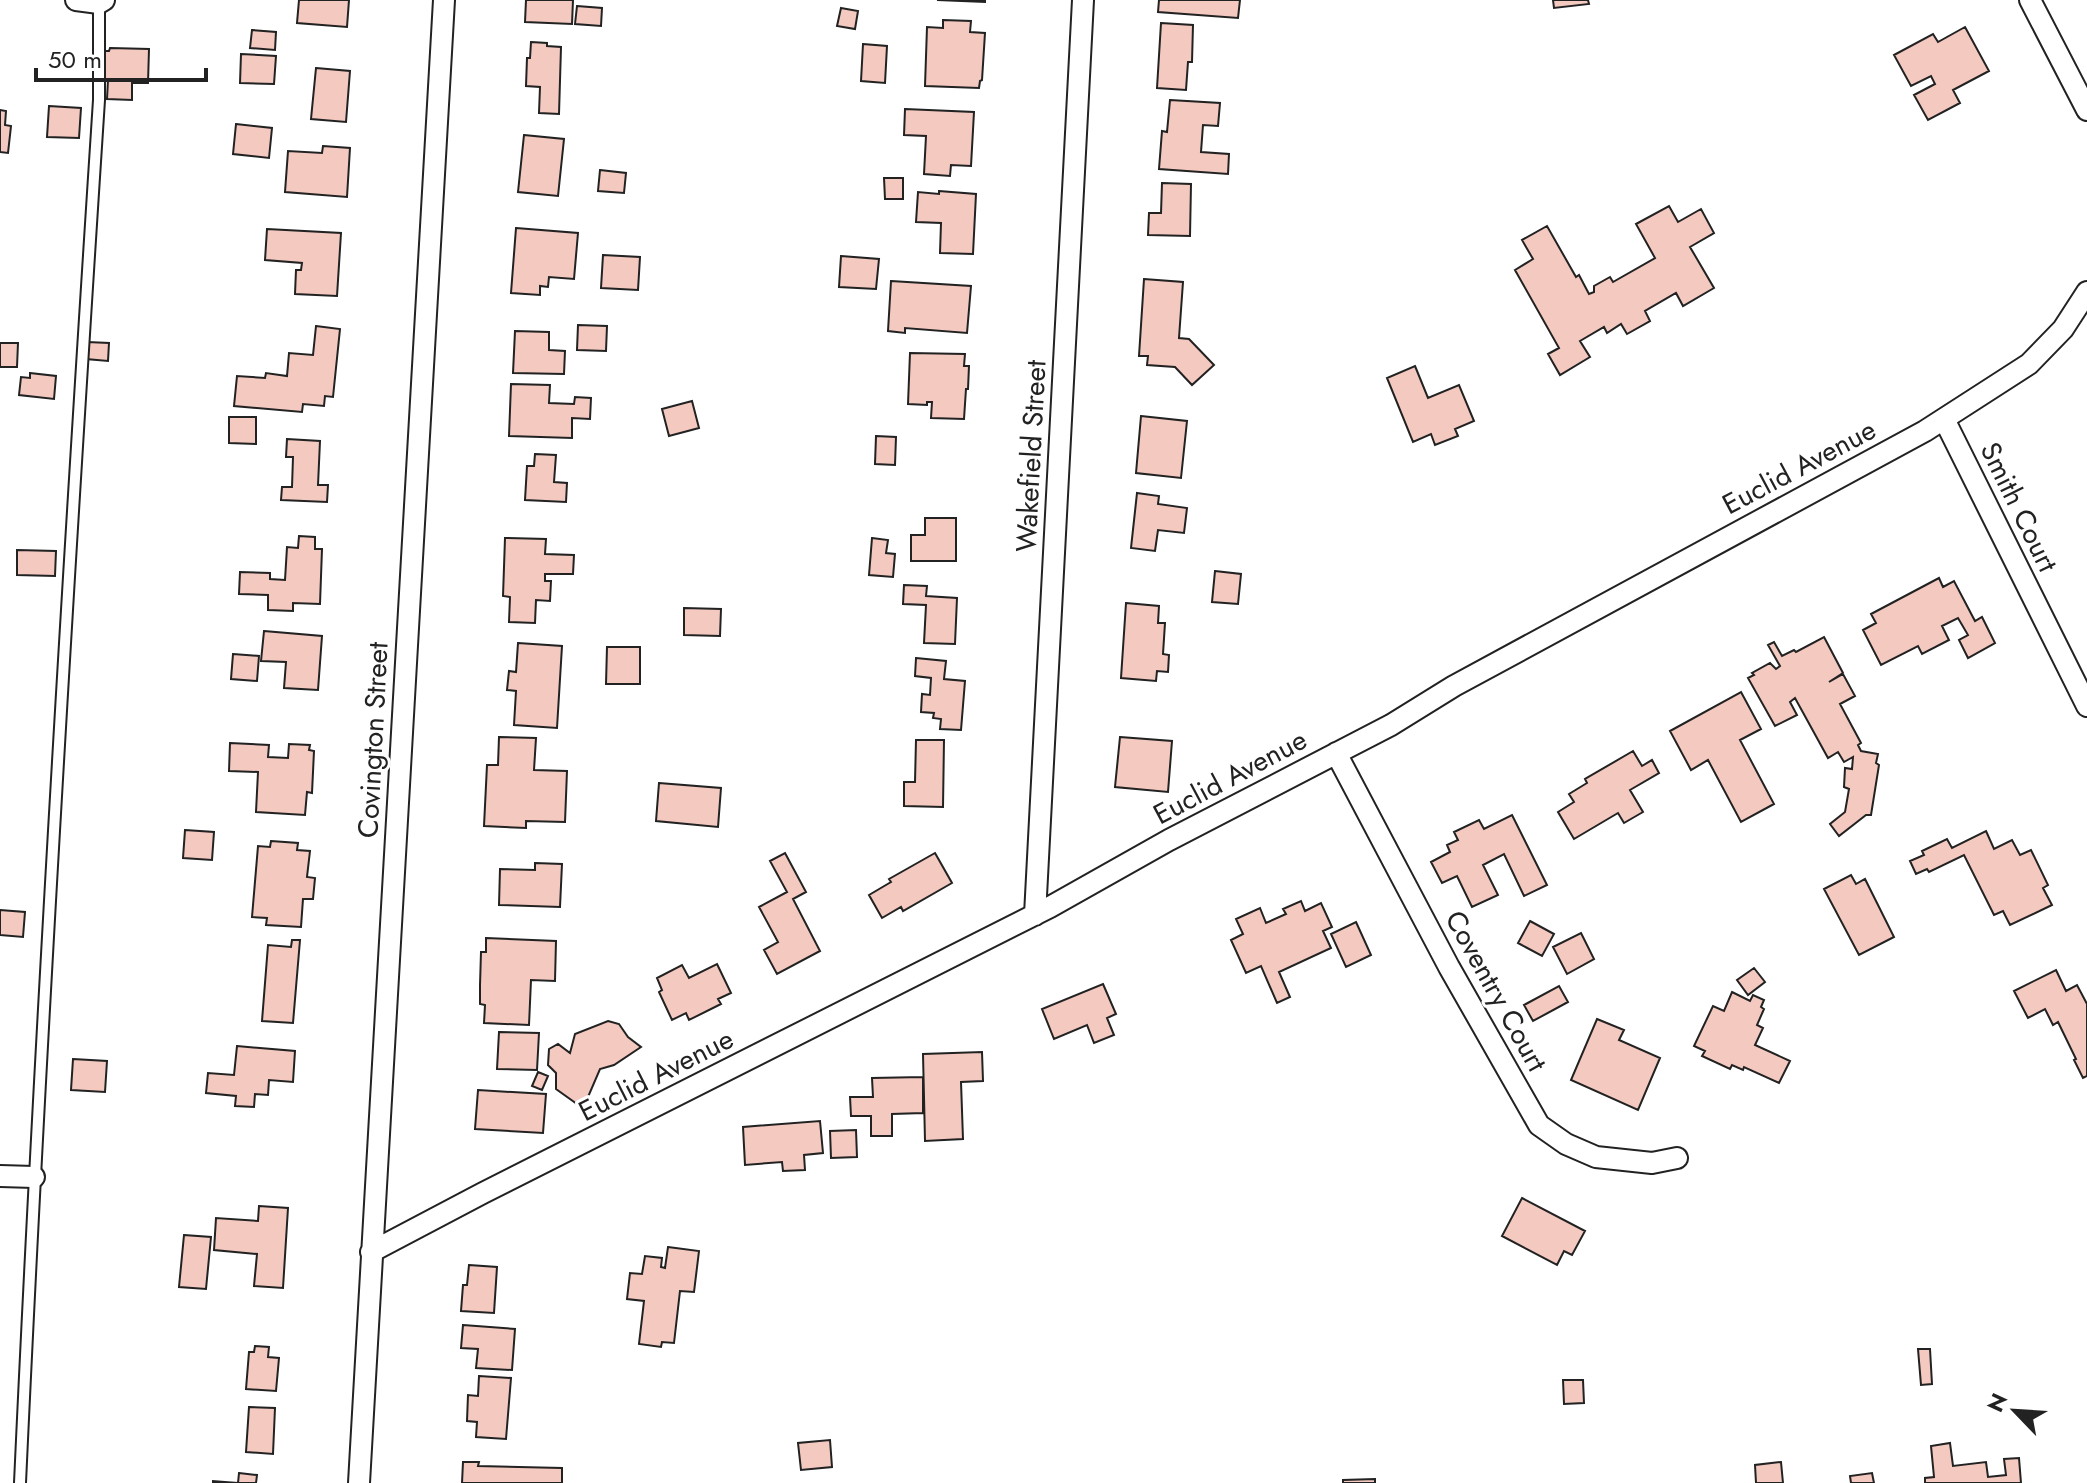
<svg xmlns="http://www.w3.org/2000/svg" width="2087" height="1483" font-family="Jost,sans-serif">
  <rect width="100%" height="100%" fill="#fff"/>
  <path fill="#f3c9c0" stroke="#222" stroke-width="2" d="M299,0h50l-2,27 -50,-4z
    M526,0h47l-1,24 -47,-2z
    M937,0h48v2z
    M1159,0h81l-2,18 -80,-6z
    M1553,0h35l1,4 -35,4z
    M577,6l25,2 -1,18 -26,-2z
    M841,8l17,3 -3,18 -18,-3z
    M943,20l28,1 -1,11 15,1 -3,47 -2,1 -1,7 -54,-2 2,-59 16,1z
    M1161,23l32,2 -1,37h-4l-2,28 -29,-2z
    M1965,27l24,44 -36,19 7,13 -32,17 -14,-25 21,-11 -4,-8 -20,10 -17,-31 39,-21 5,8z
    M252,30l24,2 -1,18 -25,-2z
    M531,42l16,1v3l14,1 -2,67 -20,-1 1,-26 -14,-1 1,-28h3z
    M863,44l24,2 -2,37 -24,-2z
    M110,48l39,1 -1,34h-16v17l-25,-1 1,-19h-8l1,-29h8z
    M241,54l35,2 -2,28 -34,-1z
    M316,68l34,3 -4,51 -35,-3z
    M1170,100l50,3 -2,23 -15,-1 -2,27 28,2 -1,20 -69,-5 3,-38 5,1z
    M49,106l32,2 -2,30 -32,-1z
    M905,109l69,3 -3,54 -20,-1 -1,11 -26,-2 2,-38 -22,-1z
    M0,110l6,1 -1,14 6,1 -3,27 -8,-1z
    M236,124l36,4 -3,30 -36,-4z
    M524,135l40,4 -6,57 -40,-4z
    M323,146l27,2 -3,49 -62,-5 3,-41 34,2z
    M600,170l26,3 -2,20 -26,-2z
    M884,178h19v21h-18z
    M1162,183l29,1 -1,52 -42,-1 1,-22h12z
    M939,191l37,3 -3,60 -33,-1 1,-30 -25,-1 2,-30 21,2z
    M1669,206l9,16 23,-13 13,24 -24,14 24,41 -31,18 -7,-13 -31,18 5,10 -23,13 -6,-10 -14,9 -3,-6 -24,14 10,16 -30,18 -12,-21 11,-6 -44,-78 18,-11 -11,-19 25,-14 29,51 3,-2 10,19 5,-2v-6l16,-9 3,5 42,-24 -19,-34z
    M516,228l62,5 -4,46 -25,-2 -1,10 -8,-1v9l-29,-2z
    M267,229l74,4 -4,63 -42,-2 1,-24h5l1,-7 -37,-3z
    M603,255l37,2 -2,33 -37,-2z
    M841,256l38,3 -3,30 -37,-2z
    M1144,279l39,3 -4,56 10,1 25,26 -22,20 -17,-18 -28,-2 1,-9h-9z
    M891,281l80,5 -4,47 -62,-5v5l-17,-2z
    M578,325l29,1 -1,25 -29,-1z
    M316,326l24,3 -7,68 -8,-1 -1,10 -21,-2 -1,8 -68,-6 3,-30 28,2 1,-5 21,3 2,-23 24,2z
    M515,331l34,1v18l16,1 -1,23 -51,-1z
    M87,342l22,1 -1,18 -22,-2z
    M0,343h18l-1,24h-17z
    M910,353l55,1 -1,12h5l-1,23h-2l-2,30 -33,-1 1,-16h-5v3l-19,-1z
    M1415,366l13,32 31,-13 15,36 -19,8 3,7 -23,9 -4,-11 -18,8 -26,-64z
    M30,373l26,3 -2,23 -35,-4 2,-18 9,1z
    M511,384l39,1 -1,18 25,1 1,-7 16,1 -1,21 -18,-1v20l-63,-2z
    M692,401l7,27 -30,8 -7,-27z
    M1141,416l46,5 -6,57 -45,-5z
    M229,417h27v27l-27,-1z
    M876,436l20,1 -1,28 -20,-1z
    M287,439l33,2 -2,44h10l-1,17 -46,-2 1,-13h10l1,-30h-7z
    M535,454l21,1 -2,27 13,1 -1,19 -41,-2 2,-34h7z
    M1137,493l22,3 -1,8 29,4 -3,25 -26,-3 -3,21 -24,-3z
    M925,518h31v43h-45v-26h14z
    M299,536l16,1v12h7l-2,55 -27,-1v8l-25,-1v-15l-29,-1 1,-22 30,1v6l15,1 2,-33 11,1z
    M505,538l41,1 -1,15 29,1 -1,19h-28v7h6l-1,20 -14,-1 -1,23 -26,-1 1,-25 -7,-1z
    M872,538l16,2 -2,13 9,1 -2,23 -24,-2z
    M17,550l39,1 -1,25 -38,-1z
    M1215,571l26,3 -3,30 -26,-2z
    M1939,578l4,9 11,-6 21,40 7,-4 13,26 -27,15 -9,-18 9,-5 -10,-17 -16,8 7,14 -27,14 -4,-8 -37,19 -18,-35 13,-7 -5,-9z
    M904,585l23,1 -1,10 31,2 -2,46 -31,-1 2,-38 -23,-1z
    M1126,603l33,3 -1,17h7l-2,31 6,1 -1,17 -11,-1 -1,10 -35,-3z
    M684,608l37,1 -1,27 -36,-1z
    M264,631l58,5 -4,54 -34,-2 2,-26 -25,-1z
    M1824,637l19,36 -14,9 14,-8 12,22 -15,8 21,39 -3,2 3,6 17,3 -2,9 3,2 -8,50h-5l-27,21 -9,-12 15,-12 4,-23 -5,-2 1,-19 7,1 1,-12 -9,5 -6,-10 -10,6 -33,-60 -5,4 7,13 -22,11 -27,-48 6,-3 -2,-2 18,-10 6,6 4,-3 -12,-21 6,-3 8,14 12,-6 2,2z
    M518,643l44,3 -5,82 -43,-3 2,-34 -9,-1 2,-19 7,1z
    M607,647h33v37h-34z
    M233,654l26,2 -2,25 -26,-2z
    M916,658l30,3 -2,18 21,2 -4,49 -21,-1 1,-10 -8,-1 1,-5 -13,-1 1,-18 8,1 1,-17 -16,-2z
    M1741,692l20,37 -21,11 34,64 -33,18 -33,-62 -17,10 -21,-39z
    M499,737l37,1 -2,32 33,1 -2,51 -39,-1v7l-42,-2 3,-61h11z
    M1120,737l52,4 -4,51 -53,-5z
    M916,740h28l-1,67 -39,-1v-24h11z
    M230,743l39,2 -1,12 20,1 1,-14 21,1 -1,5 5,1 -2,42 -5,-1 -2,23 -49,-3 2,-40 -29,-1z
    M1633,751l9,15 10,-6 7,13 -29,17 13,22 -19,11 -6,-10 -44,26 -16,-27 16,-10 -5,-8 18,-11 -2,-4z
    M659,783l62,5 -3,39 -62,-6z
    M1512,815l35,70 -23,11 -20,-42 -21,11 15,30 -26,12 -15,-31 -15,7 -11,-21 19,-10 -3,-7 11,-5 -4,-8 25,-12 5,9z
    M185,830l29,2 -2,28 -29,-2z
    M1986,831l8,18 18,-9 8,15 11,-5 17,35 -5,3 9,17 -42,20 -7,-14 -9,4 -30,-60 -35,17 -2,-3 -11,5 -6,-13 14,-6 -2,-4 25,-12 5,9z
    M271,841l27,2 -1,7 13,1 -3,26 8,1 -2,21h-10l-2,28 -35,-2 1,-7 -15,-1 6,-71 12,1z
    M785,853l21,39 -13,7 27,52 -43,23 -13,-24 14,-8 -19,-35 28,-15 -17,-31z
    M935,853l17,30 -49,28 -2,-4 -19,11 -13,-23 22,-13 -2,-3z
    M535,863l27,1 -2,43 -61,-2 1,-36 35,1z
    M1851,875l5,9 9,-5 29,58 -35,18 -35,-66z
    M1301,901l4,10 16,-8 11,24 -9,4 8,17 -52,24 11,25 -13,6 -16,-37 -15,7 -15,-33 12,-6 -7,-15 24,-11 6,15 20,-9 -3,-5z
    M0,910l25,2 -2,25 -23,-2z
    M1530,921l24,13 -12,22 -24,-13z
    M1356,922l15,33 -25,12 -15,-33z
    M1581,933l13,26 -27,15 -14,-27z
    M486,938l70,3 -1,40 -24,-1 -2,45 -45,-2 1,-18 -5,-1v-19l1,-33h5z
    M292,940h8l-7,83 -31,-2 6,-76 23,2z
    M717,964l14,29 -13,6 3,5 -32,16 -3,-7 -14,7 -13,-28 3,-2 -5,-12 25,-13 7,13z
    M1754,968l11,14 -17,13 -11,-15z
    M2056,970l10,21 11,-6 10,19v72l-4,2 -9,-18 2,-1 -18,-37 -5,3 -8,-16 -17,9 -14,-27z
    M1103,984l13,30 -9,4 7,17 -20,8 -7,-18 -33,14 -12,-30z
    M1559,986l9,16 -35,19 -9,-16z
    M1732,992l18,9 3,-6 11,5 -3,7 3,2 -7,16 6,3 -8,17 35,16 -11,22 -35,-16 -1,3 -11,-5 -2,4 -28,-13 3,-5 -11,-5 19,-40 11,5z
    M1597,1019l27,11 -5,10 41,18 -22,52 -67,-30z
    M608,1021l11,3 9,13 13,10 -27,18 -14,4 -15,35h-8l-21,-15v-16l-8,-8 1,-16 9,-5 12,9 5,-19z
    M499,1032l40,1 -2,37 -40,-1z
    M237,1046l58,5 -2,31 -24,-2 -1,15 -13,-1 -1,13 -19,-1 1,-10 -30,-3 2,-20 26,2z
    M982,1052l1,29 -22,1 2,57 -38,2 -2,-87z
    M73,1059l34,2 -2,31 -34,-2z
    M538,1072l10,4 -6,14 -10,-4z
    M923,1077v36l-31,1v22h-21v-20h-20l-1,-19h23l-1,-19z
    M478,1090l68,4 -3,39 -68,-4z
    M820,1121l3,32 -19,2 1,15 -22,1 -1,-9 -37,3 -2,-38z
    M856,1130l1,27 -26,1 -1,-27z
    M1522,1198l63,33 -13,24 -8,-4 -7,14 -55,-29z
    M259,1206l29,2 -5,80 -29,-2 3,-32 -43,-4 2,-32 42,3z
    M184,1235l27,2 -5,52 -27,-2z
    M668,1247l31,4 -5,41 -14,-1 -6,52 -12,-1 -1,5 -22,-3 5,-43 -17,-2 3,-26 12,1 3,-18 17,2 -1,9 4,1z
    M469,1265l28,2 -3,46 -33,-2 2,-26h4z
    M463,1325l52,4 -3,41 -36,-2 2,-19 -17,-1z
    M255,1346l14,1 -1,10 11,1 -3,33 -30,-2 3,-37h5z
    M1918,1349h12l2,35 -11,1z
    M479,1376l32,2 -5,61 -30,-2 1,-15 -10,-1 1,-26 10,1z
    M1563,1380h20l1,23 -20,1z
    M249,1407l26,1 -2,46 -27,-2z
    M830,1440l2,27 -31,3 -3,-27z
    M1950,1443l3,23 33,-4 2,15 18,-2 -2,-16 15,-1 2,25h-96v-5l9,-1 -3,-31z
    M463,1462h16l-1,4 84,2v15h-100z
    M1781,1462l2,21h-27l-1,-18z
    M239,1473l18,2 -1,8h-43v-2l25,2z
    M1872,1473l2,10h-23l-1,-7z
    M1375,1479v4h-32v-3z"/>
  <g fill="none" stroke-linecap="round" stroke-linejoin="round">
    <defs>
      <path id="service" d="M20,1483c21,-461 49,-922 79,-1383v-97"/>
      <path id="minor" d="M76,0l23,3 5,-3
        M2030,0l57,110
        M1944,419l143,287
        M1336,753l113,214 90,158 27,19 30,13 56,6 25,-5
        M1035,915l48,-915
        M0,1176l34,1
        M371,1252l112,-59 567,-286 119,-67 222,-115 63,-39 471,-255 104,-67 34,-35 24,-37
        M359,1483l85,-1483"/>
    </defs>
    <use href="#service" stroke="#222" stroke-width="14"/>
    <use href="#minor" stroke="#222" stroke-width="24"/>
    <use href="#service" stroke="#fff" stroke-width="10"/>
    <use href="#minor" stroke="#fff" stroke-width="20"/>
  </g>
  <g text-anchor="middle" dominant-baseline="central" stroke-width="6" stroke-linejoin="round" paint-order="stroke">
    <g font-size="28" fill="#222" stroke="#fff">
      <text transform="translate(1031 456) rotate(-87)">Wakefield Street</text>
      <text transform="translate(1799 467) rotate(-28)">Euclid Avenue</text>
      <text transform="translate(2019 507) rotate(64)">Smith Court</text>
      <text transform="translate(373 740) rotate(-87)">Covington Street</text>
      <text transform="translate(1230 777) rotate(-28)">Euclid Avenue</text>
      <text transform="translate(1496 991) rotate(61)">Coventry Court</text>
      <text transform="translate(656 1075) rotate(-27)">Euclid Avenue</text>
    </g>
  </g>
  <g transform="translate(2015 1411) rotate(295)" stroke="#ffffff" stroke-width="6" paint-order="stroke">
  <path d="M0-6L14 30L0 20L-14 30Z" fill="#222222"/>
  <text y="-12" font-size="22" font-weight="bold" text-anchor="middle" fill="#222222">N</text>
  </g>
  <path d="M36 68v12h170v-12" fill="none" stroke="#222222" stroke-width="4"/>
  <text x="48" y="68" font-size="24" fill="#222222" stroke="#ffffff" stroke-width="6" paint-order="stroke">50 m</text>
</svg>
